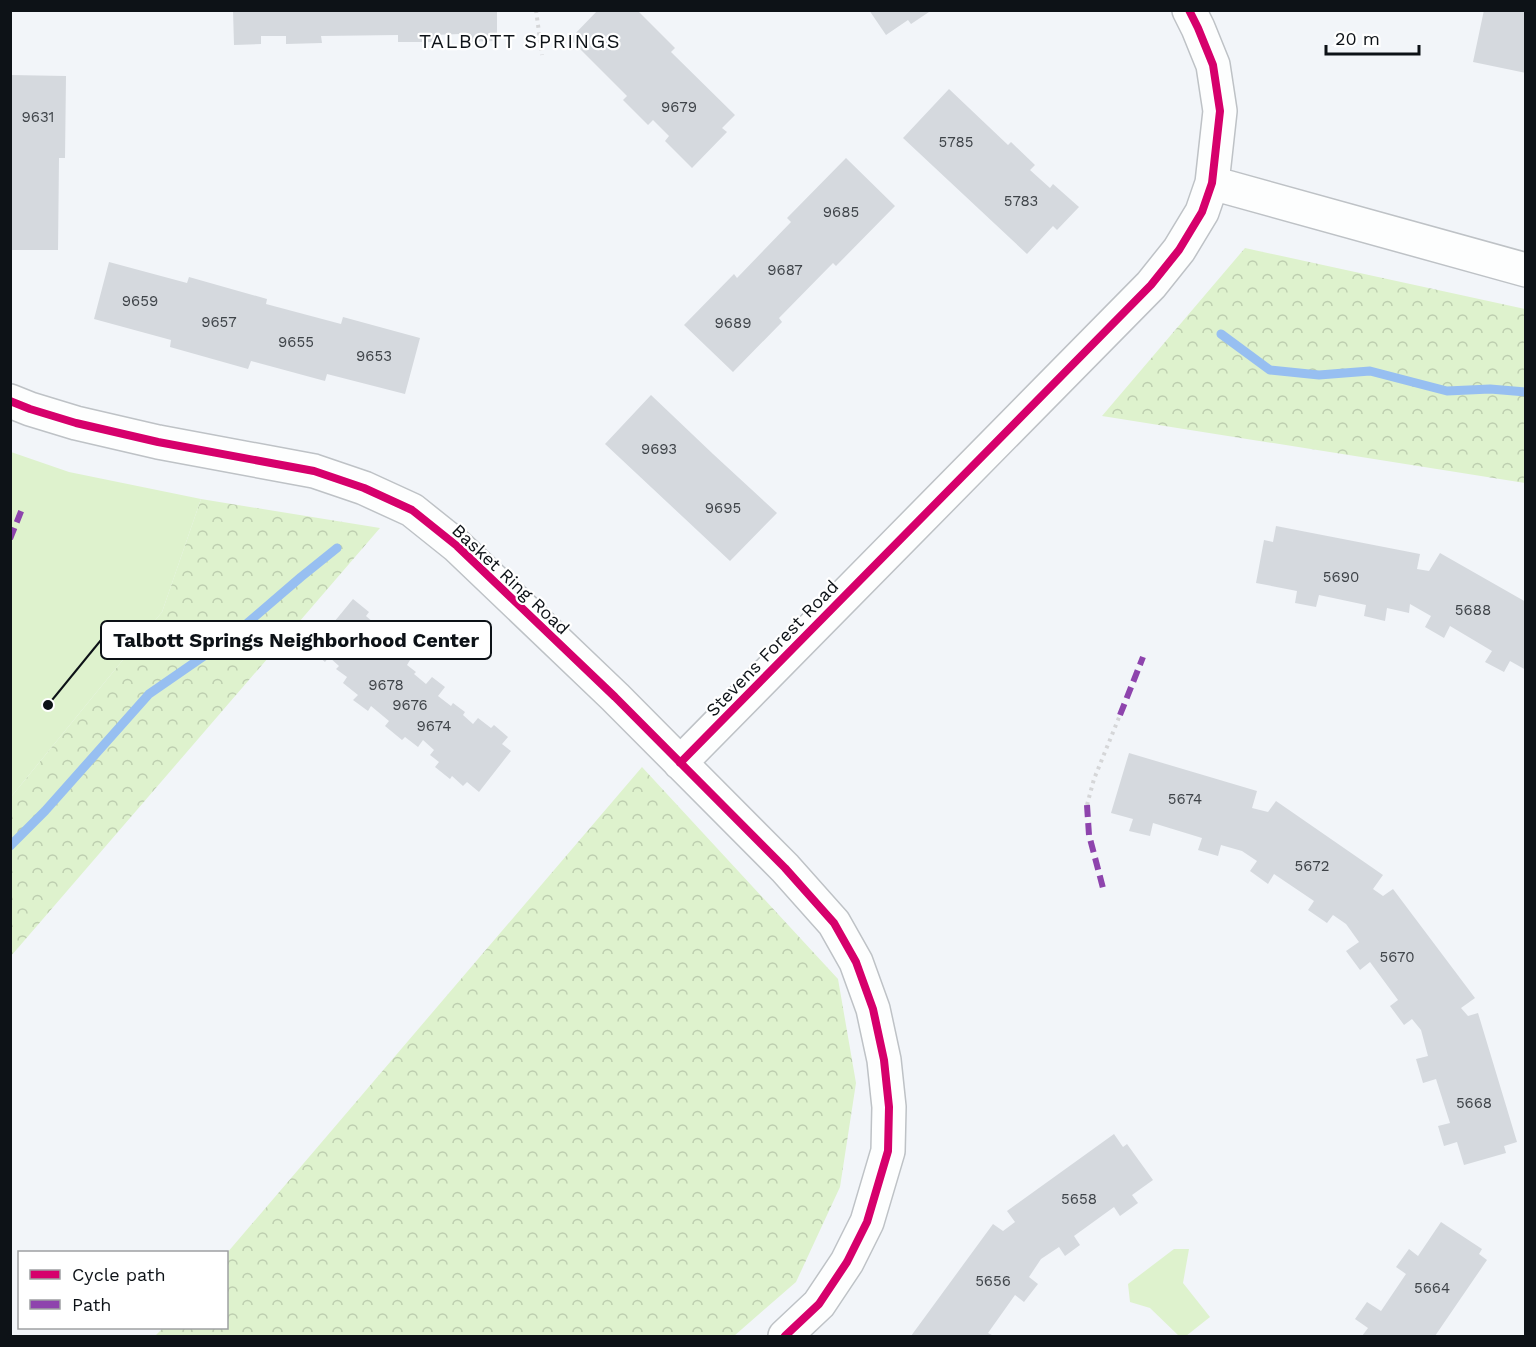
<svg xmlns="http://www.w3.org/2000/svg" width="1536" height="1347" font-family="'Work Sans',sans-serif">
  <defs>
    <pattern id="forest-crowns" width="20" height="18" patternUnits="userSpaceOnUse" patternTransform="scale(1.5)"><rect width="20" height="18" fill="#def2cd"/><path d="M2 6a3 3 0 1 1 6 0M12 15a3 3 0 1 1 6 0" fill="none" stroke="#bdceaf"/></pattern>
  </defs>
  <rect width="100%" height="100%" fill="#f2f5f9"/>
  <path fill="url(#forest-crowns)" d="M1245,248l280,61v174l-423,-67z
    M201,499l179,29 -369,428v-159l151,-185z
    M642,767l196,212 18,104 -16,104 -44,95 -62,54h-579l8,-8h63l1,-75z"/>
  <path fill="#def2cd" d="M11,452l58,20 132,27 -39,113 -151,185z
    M1174,1249h15l-6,34 27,34 -24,19h-7l-29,-28 -20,-6 -2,-18z"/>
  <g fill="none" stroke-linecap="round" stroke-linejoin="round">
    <path stroke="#97bff1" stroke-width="9" d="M1221,334l49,36 49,5 51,-4 77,20 43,-2 36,3
      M10,846l35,-35 104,-117 81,-56 71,-61 36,-29"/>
  </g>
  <path fill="#d5d9de" d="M233,10h264v31l-37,1v-8l-26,1v7h-36v-7l-77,1 1,7 -36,1v-8h-25v8l-27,1z
    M598,10h39l38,38 -4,4 64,63 -13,13 5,4 -35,36 -27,-27 4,-5 -16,-16 -5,5 -25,-25 4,-4 -57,-57z
    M869,10h63l-21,14 -3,-4 -22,15z
    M1484,10h42v63l-53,-11z
    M10,75l56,1 -1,82h-6l-1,92h-48z
    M949,89l59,56 3,-3 24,23 -5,5 20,18 3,-4 26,23 -22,23 -4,-4 -26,28 -124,-116z
    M846,158l49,48 -59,60 -3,-3 -54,55 3,4 -49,50 -49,-47 50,-51 3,4 54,-56 -4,-4z
    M109,262l78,21 2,-6 78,22 -1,5 75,20 2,-7 77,21 -15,56 -78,-20 -2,7 -74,-20 -3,8 -78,-22 1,-7 -77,-21z
    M651,395l62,59 64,59 -47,48 -125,-117z
    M1276,526l144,28 -3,15 12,2 11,-18 86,49v68l-16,-9 -6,11 -19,-10 7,-11 -42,-25 -6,12 -19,-11 6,-11 -21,-12 -1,9 -22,-5 -2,13 -21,-5 2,-11 -47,-10 -3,12 -21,-4 2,-12 -41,-8 8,-43 9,2z
    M353,599l16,13 -3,4 8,7 -5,6 15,12 -2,4 10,8 4,-5 14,12 -3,5 9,7 -2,2 12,10 6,-7 13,10 -7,9 13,10 2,-3 12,9 -2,3 10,9 5,-6 13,10 3,-3 14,12 -6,7 9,7 -32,41 -12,-10 -4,4 -11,-10 -2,3 -15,-12 4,-5 -9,-7 4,-5 -11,-10 -5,7 -13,-10 -3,3 -17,-14 4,-5 -18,-15 -3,5 -15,-11 5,-5 -15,-12 4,-6 -11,-8 3,-3 -10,-9 -4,5 -14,-12z
    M1129,753l128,38 -5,17 16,4 8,-11 107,74 -10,14 10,7 10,-7 82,109 -14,10 7,8 10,-3 39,129 -13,4 2,7 -42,12 -7,-23 -13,4 -6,-20 12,-3 -14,-44 -13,4 -7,-24 12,-3 -7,-26 -9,-11 -8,6 -14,-19 8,-6 -28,-38 -10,8 -14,-19 13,-9 -13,-18 -13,-9 -6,8 -19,-13 6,-9 -40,-27 -6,10 -18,-13 7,-10 -15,-10 -21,-6 -3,11 -20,-6 4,-12 -49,-15 -3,13 -21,-5 4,-12 -22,-6z
    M1114,1134l9,13 4,-3 26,36 -21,15 6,8 -18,13 -6,-9 -40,29 6,9 -15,11 -6,-9 -18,12 -12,18 9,7 -14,18 -9,-7 -27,38 6,3h-83l82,-112 10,7 12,-9 -8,-11z
    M1441,1222l41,27 -3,5 8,6 -52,76h-73l6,-8 -13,-9 12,-17 14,9 25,-37 -10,-7 13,-18 9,7z"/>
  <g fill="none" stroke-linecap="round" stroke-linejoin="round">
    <defs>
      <path id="minor" d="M1212,183l314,87
        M10,401l20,8 46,14 82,19 156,29 50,17 48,22 45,36 158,151 170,171 49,55 22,39 17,47 11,51 5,47 -1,44 -21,71 -20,40 -28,42 -34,32
        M680,763l471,-478 28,-35 23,-38 10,-29 8,-72 -7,-46 -15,-37 -9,-18"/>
    </defs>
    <use href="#minor" stroke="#bec2c6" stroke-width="36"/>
    <path stroke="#d5d6d8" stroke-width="4" stroke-dasharray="3 4.5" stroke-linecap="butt" d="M536,10l6,45
      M1087,805l7,-26 26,-64"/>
    <use href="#minor" stroke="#fdfefe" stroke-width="33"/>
    <path stroke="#8e44ad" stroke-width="6" stroke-dasharray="12 6" stroke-linecap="butt" d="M10,539l12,-30
      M1120,715l23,-58
      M1087,805l2,30 14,53"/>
    <defs>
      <path id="cycleway" d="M10,401l20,8 46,14 82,19 156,29 50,17 48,22 45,36 158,151 170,171 49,55 22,39 17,47 11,51 5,47 -1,44 -21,71 -20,40 -28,42 -34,32
        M680,763l471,-478 28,-35 23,-38 10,-29 8,-72 -7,-46 -15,-37 -9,-18"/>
    </defs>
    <use href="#cycleway" stroke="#fff" stroke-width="11"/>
    <use href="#cycleway" stroke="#d6006c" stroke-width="8"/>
  </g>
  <g text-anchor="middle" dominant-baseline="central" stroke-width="4.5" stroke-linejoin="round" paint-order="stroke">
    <g font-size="15" fill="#3f4449">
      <text x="679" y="107">9679</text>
      <text x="38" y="117">9631</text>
      <text x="956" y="142">5785</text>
      <text x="1021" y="201">5783</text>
      <text x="841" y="212">9685</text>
      <text x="785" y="270">9687</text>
      <text x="140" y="301">9659</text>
      <text x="219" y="322">9657</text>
      <text x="733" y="323">9689</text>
      <text x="296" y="342">9655</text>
      <text x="374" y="356">9653</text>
      <text x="659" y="449">9693</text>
      <text x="723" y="508">9695</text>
      <text x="1341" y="577">5690</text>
      <text x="1473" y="610">5688</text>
      <text x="386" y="685">9678</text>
      <text x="410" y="705">9676</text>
      <text x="434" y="726">9674</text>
      <text x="1185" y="799">5674</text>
      <text x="1312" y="866">5672</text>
      <text x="1397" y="957">5670</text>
      <text x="1474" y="1103">5668</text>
      <text x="1079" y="1199">5658</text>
      <text x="993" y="1281">5656</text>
      <text x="1432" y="1288">5664</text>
    </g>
    <g font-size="18" fill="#0d1217" stroke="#fff">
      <text transform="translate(511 579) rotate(43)">Basket Ring Road</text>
      <text transform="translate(772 648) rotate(-46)">Stevens Forest Road</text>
    </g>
    <g font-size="20" letter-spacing="1.5" fill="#0d1217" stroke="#fff">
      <text x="520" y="41">TALBOTT SPRINGS</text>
    </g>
  </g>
  <path fill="none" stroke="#0d1217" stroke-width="2" d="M48 705L101 640"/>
  <circle fill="#0d1217" stroke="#fff" stroke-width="2" cx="48" cy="705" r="6"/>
  <rect fill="#fff" stroke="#0d1217" stroke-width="2" x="101" y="621" width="390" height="38" rx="6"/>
  <g font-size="20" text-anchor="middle" font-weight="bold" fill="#0d1217">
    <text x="296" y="647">Talbott Springs Neighborhood Center</text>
  </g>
  <rect width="1536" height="1347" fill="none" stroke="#0d1217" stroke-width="24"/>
  <rect x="18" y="1251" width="210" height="78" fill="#ffffff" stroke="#9ea0a2" stroke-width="1.5"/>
  <rect x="30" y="1270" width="30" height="9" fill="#d6006c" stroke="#9ea0a2" stroke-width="1.5"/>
  <text x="72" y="1281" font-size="18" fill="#0d1217">Cycle path</text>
  <rect x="30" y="1300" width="30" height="9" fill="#8e44ad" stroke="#9ea0a2" stroke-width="1.5"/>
  <text x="72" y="1311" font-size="18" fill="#0d1217">Path</text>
  <path d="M1326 45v9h93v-9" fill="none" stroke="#0d1217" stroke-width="3"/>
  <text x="1335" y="45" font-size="18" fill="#0d1217" stroke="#ffffff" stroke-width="4.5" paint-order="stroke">20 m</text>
</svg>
